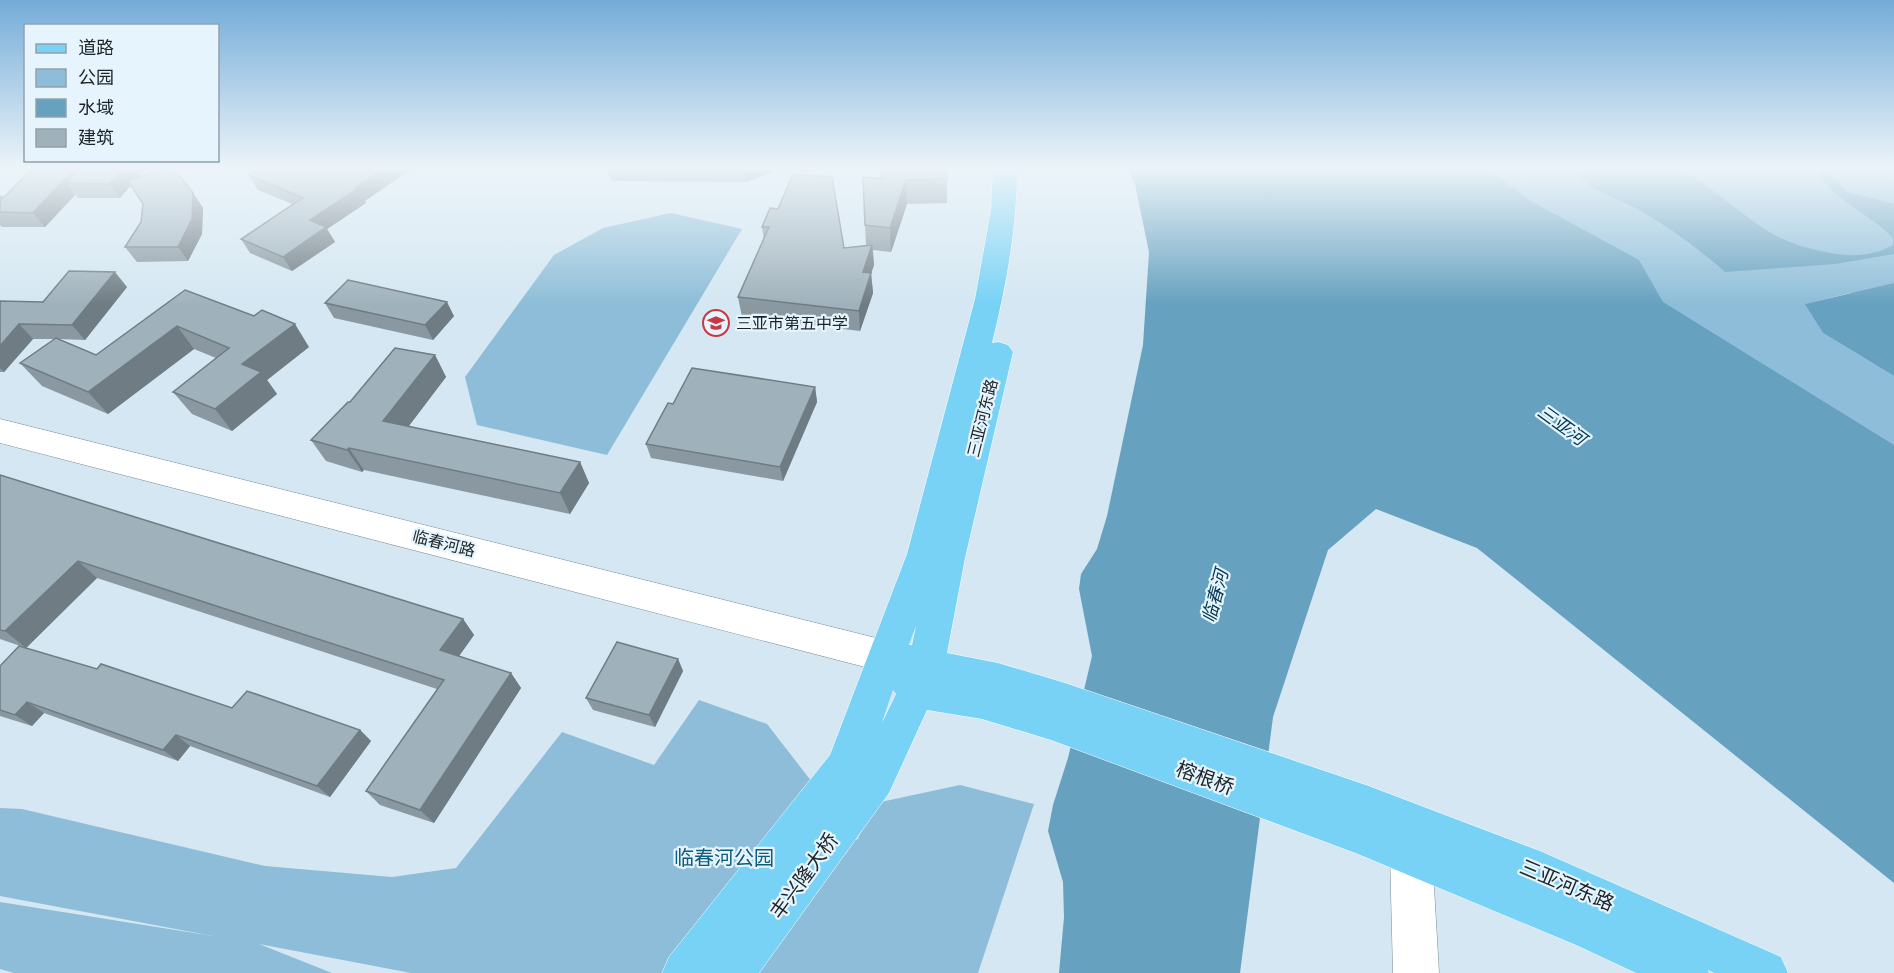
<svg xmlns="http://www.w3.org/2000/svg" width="1894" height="973" font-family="'PT Sans','Noto Sans SC',sans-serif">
  <rect width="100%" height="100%" fill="#d4e7f2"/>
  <path fill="#8dbdd8" d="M1471,168h101c22,28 41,27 70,44 29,17 58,38 83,60l-73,-104h242v153l-44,-28 -44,11 17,29 71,43v89z
    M671,213l71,16 -135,226 -130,-30 -12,-48 89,-122 49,-27z
    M699,700l68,24 90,116 19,-37 84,-18 74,19 -56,169h-567l-152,-29 73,29h-318l-14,-4v-67l213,34 -213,-40v-88l22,1 243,57 127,11 64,-9 106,-136 92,33z"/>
  <path fill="#66a1bf" d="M1127,168h360l42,32 110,60 24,42 231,143v438l-417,-335 -101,-39 -48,41 -55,167 -33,256h-181l5,-56 -1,-35 -15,-51 5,-26 15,-47 24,-102 -13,-67 2,-15 16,-25 10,-33 36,-171 6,-93 -14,-68z
    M1572,168c16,0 100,-3 109,2 33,17 58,44 90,63 19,11 38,16 60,20 22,4 42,3 62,-8v-7c-23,-25 -62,-37 -77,-70h9l22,24 47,12v50l-59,10 -110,8c-25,-22 -54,-43 -83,-60 -29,-17 -48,-16 -70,-44z
    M1894,283v93l-71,-43 -18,-29z"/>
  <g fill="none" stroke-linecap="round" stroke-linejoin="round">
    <defs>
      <path id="minor" d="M0,419l888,222 13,4 6,12 -6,12 -13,4 -888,-230z
        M1411,832l15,6 6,15 7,120h-46l-3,-120 6,-15z"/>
      <path id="major" d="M993,168h24c0,60 -11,118 -25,175l6,-1 10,3 5,7 -48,206 -18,95 51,10 64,19 304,103 174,66 241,106 7,16h-74l-6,-3 1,3h-73l-60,-28 -218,-91 -307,-114 -69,-21 -55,-9 -38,83 -130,180h-97l7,-16 161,-202 77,-201 68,-255 16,-89zM916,626l-4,19h-3zM893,690l3,4 -14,29z"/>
    </defs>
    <use href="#minor" stroke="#7b8d97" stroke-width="1"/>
    <use href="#major" stroke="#fff" stroke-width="1"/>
    <use href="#minor" fill="#fff" fill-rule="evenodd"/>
    <use href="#major" fill="#77d2f6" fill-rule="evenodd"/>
  </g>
  <path fill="#8998a1" d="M146,168l-8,10 55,15 10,15 -1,26 -14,27 -51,1 -12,-15 16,-25 2,-18 -12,-19 -11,13h-42l-3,-3 -30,32h-43l-2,-2v-30l4,2 72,-24z
    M607,168h176l-37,14 -135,-1z
    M249,175l116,26 1,2 -39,26 8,13 -43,29 -42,-18 -9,-14 51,-35 -34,-14z
    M882,179h65v24l-40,1 -16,48 -18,-2 1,15 -3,8 2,20 -13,38 -118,-14 -4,-20 26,-57 -2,-13 8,-19 74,40 22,-3 -1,-20z
    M127,287l-42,53 -27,-1 38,16 89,-65 124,57 -42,33 10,14 -45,37 -40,-17 -19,-22 43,-34 -22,-9 -86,65 -66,-28 -22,-23 35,-24h-22l-29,33h-4v-71l43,1z
    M325,303l129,13 -21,24 -99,-22z
    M435,355l11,22 -38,50 172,35 9,21 -19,31 -206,-44 -2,2 -36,-11 -15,-21 39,-38z
    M815,387l2,15 -34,79 -132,-23 -5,-14 27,-40z
    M0,475l463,144 11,16 -15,21 52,17 10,15 -87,135 -54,-18 -14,-14 71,-102 -340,-111 -71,70 -26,-9z
    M678,659l5,12 -28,56 -62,-17 -7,-12z
    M0,666l232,42 128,22 11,11 -41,56 -140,-51 -12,15 -134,-48 -12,13 -32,-10z"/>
  <path fill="#6f7c83" d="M123,168h23l-26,30 -11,-14z
    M384,168h29l-48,33 1,2 -39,26 8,13 -43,29 -9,-14 27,-37z
    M744,168h39l-37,14z
    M74,169l10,14h-17l8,12 -30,32 -12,-14z
    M906,180l1,24 -16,48 -1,-24z
    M193,193l10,15 -1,26 -14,27 -10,-14z
    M872,245l2,20 -5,15 2,-7 2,20 -13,38 -1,-20 4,-39z
    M115,272l12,15 -42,53 -13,-15z
    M447,302l7,14 -21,24 -8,-15z
    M19,324l14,15 -29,33 -4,-4v-22z
    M295,324l14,23 -42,33 10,14 -45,37 -17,-22 27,-45z
    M177,326l17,23 -86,65 -20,-22z
    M435,355l11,22 -50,66 -13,-22z
    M815,387l2,15 -34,79 -3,-14z
    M349,448l15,22 -2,2 -15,-22z
    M580,462l9,21 -19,31 -10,-21z
    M78,561l19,17 -71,70 -21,-17z
    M463,619l11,16 -22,31 -12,-16z
    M678,659l5,12 -28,56 -6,-12z
    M511,673l10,15 -87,135 -14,-13z
    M27,702l17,11 -12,13 -17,-11z
    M360,730l11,11 -41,56 -13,-11z
    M176,735l14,11 -12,15 -15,-11z"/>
  <path fill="#9fb1bb" stroke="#6f7c83" stroke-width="1.5" d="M80,168h43l-14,16 -42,-1z
    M164,168h10l19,25 -1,26 -14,28h-53l16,-25 2,-18 -15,-23z
    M260,168h124l-28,19 2,1 -48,32 16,7 -43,30 -42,-18 62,-41 -54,-23z
    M881,168h65l1,11 -41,1 -16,48 -25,-3 -2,-48 19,2z
    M32,169h42l-41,44 -33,-1v-11z
    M793,174l39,3 12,71 28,-3 -9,27 8,1 -12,38 -121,-14 31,-70h-7l8,-19 8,1z
    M69,271l46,1 -43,53 -53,-1 -19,22v-45l43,1z
    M348,280l99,22 -22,23 -100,-22z
    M185,290l69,26 8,-6 33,14 -53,40 19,8 -46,37 -42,-17 56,-44 -52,-22 -89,66 -68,-29 36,-25 40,17z
    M395,348l40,7 -52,66 197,41 -20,31 -211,-45 -2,2 -36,-10 37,-38h2z
    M692,368l123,19 -35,80 -134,-23 22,-41 5,1z
    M0,475l463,144 -23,31 71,23 -91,137 -54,-19 78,-111 -366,-119 -73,70 -5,-1z
    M617,642l61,17 -29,56 -63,-17z
    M19,646l78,23 4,-5 131,44 15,-17 113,39 -43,56 -141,-51 -13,15 -136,-48 -12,13 -15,-5v-44z"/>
  <linearGradient id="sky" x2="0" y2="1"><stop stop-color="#74acd8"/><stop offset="0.55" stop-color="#ecf4f9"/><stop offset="1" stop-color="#ecf4f9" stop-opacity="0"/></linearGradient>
  <rect width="1894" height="305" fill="url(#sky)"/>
  <defs>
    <symbol id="school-ring" viewBox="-11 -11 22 22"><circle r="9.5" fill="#e5f4fd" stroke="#c83840" stroke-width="1.5"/><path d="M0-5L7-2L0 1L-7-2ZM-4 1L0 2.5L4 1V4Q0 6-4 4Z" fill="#c83840"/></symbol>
  </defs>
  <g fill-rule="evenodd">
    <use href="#school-ring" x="701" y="308" width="30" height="30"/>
  </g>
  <g text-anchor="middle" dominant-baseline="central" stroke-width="4.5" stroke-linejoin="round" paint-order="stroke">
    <g font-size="16" fill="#1d2428" stroke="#e5f4fd" text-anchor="start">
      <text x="736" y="323">三亚市第五中学</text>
    </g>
    <g font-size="16" fill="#1d2428" stroke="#e5f4fd">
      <text transform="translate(982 418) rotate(-76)">三亚河东路</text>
      <text transform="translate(444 543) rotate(14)">临春河路</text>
    </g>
    <g font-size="18" font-style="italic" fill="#04394f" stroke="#e5f4fd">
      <text transform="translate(1562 425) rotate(36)">三亚河</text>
      <text transform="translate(1215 596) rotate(-75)">临春河</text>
    </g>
    <g font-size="20" fill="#1d2428" stroke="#e5f4fd">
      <text transform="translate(1205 778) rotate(20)">榕根桥</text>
      <text transform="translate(804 876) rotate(-54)">丰兴隆大桥</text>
      <text transform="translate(1567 885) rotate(23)">三亚河东路</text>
    </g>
    <g font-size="20" fill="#0f5b7b" stroke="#e5f4fd">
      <text x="724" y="858">临春河公园</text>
    </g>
  </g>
  <rect x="24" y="24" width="195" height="138" fill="#e5f4fd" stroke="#95a1a8" stroke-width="1.5"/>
  <rect x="36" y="44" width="30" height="9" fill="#77d2f6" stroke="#95a1a8" stroke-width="1.5"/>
  <text x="78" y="54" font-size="18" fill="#1d2428">道路</text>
  <rect x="36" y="69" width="30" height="18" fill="#8dbdd8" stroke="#95a1a8" stroke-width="1.5"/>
  <text x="78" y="84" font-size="18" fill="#1d2428">公园</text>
  <rect x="36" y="99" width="30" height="18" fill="#66a1bf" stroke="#95a1a8" stroke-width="1.5"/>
  <text x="78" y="114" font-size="18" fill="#1d2428">水域</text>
  <rect x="36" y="129" width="30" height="18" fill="#9fb1bb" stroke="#95a1a8" stroke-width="1.5"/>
  <text x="78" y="144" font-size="18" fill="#1d2428">建筑</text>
</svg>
